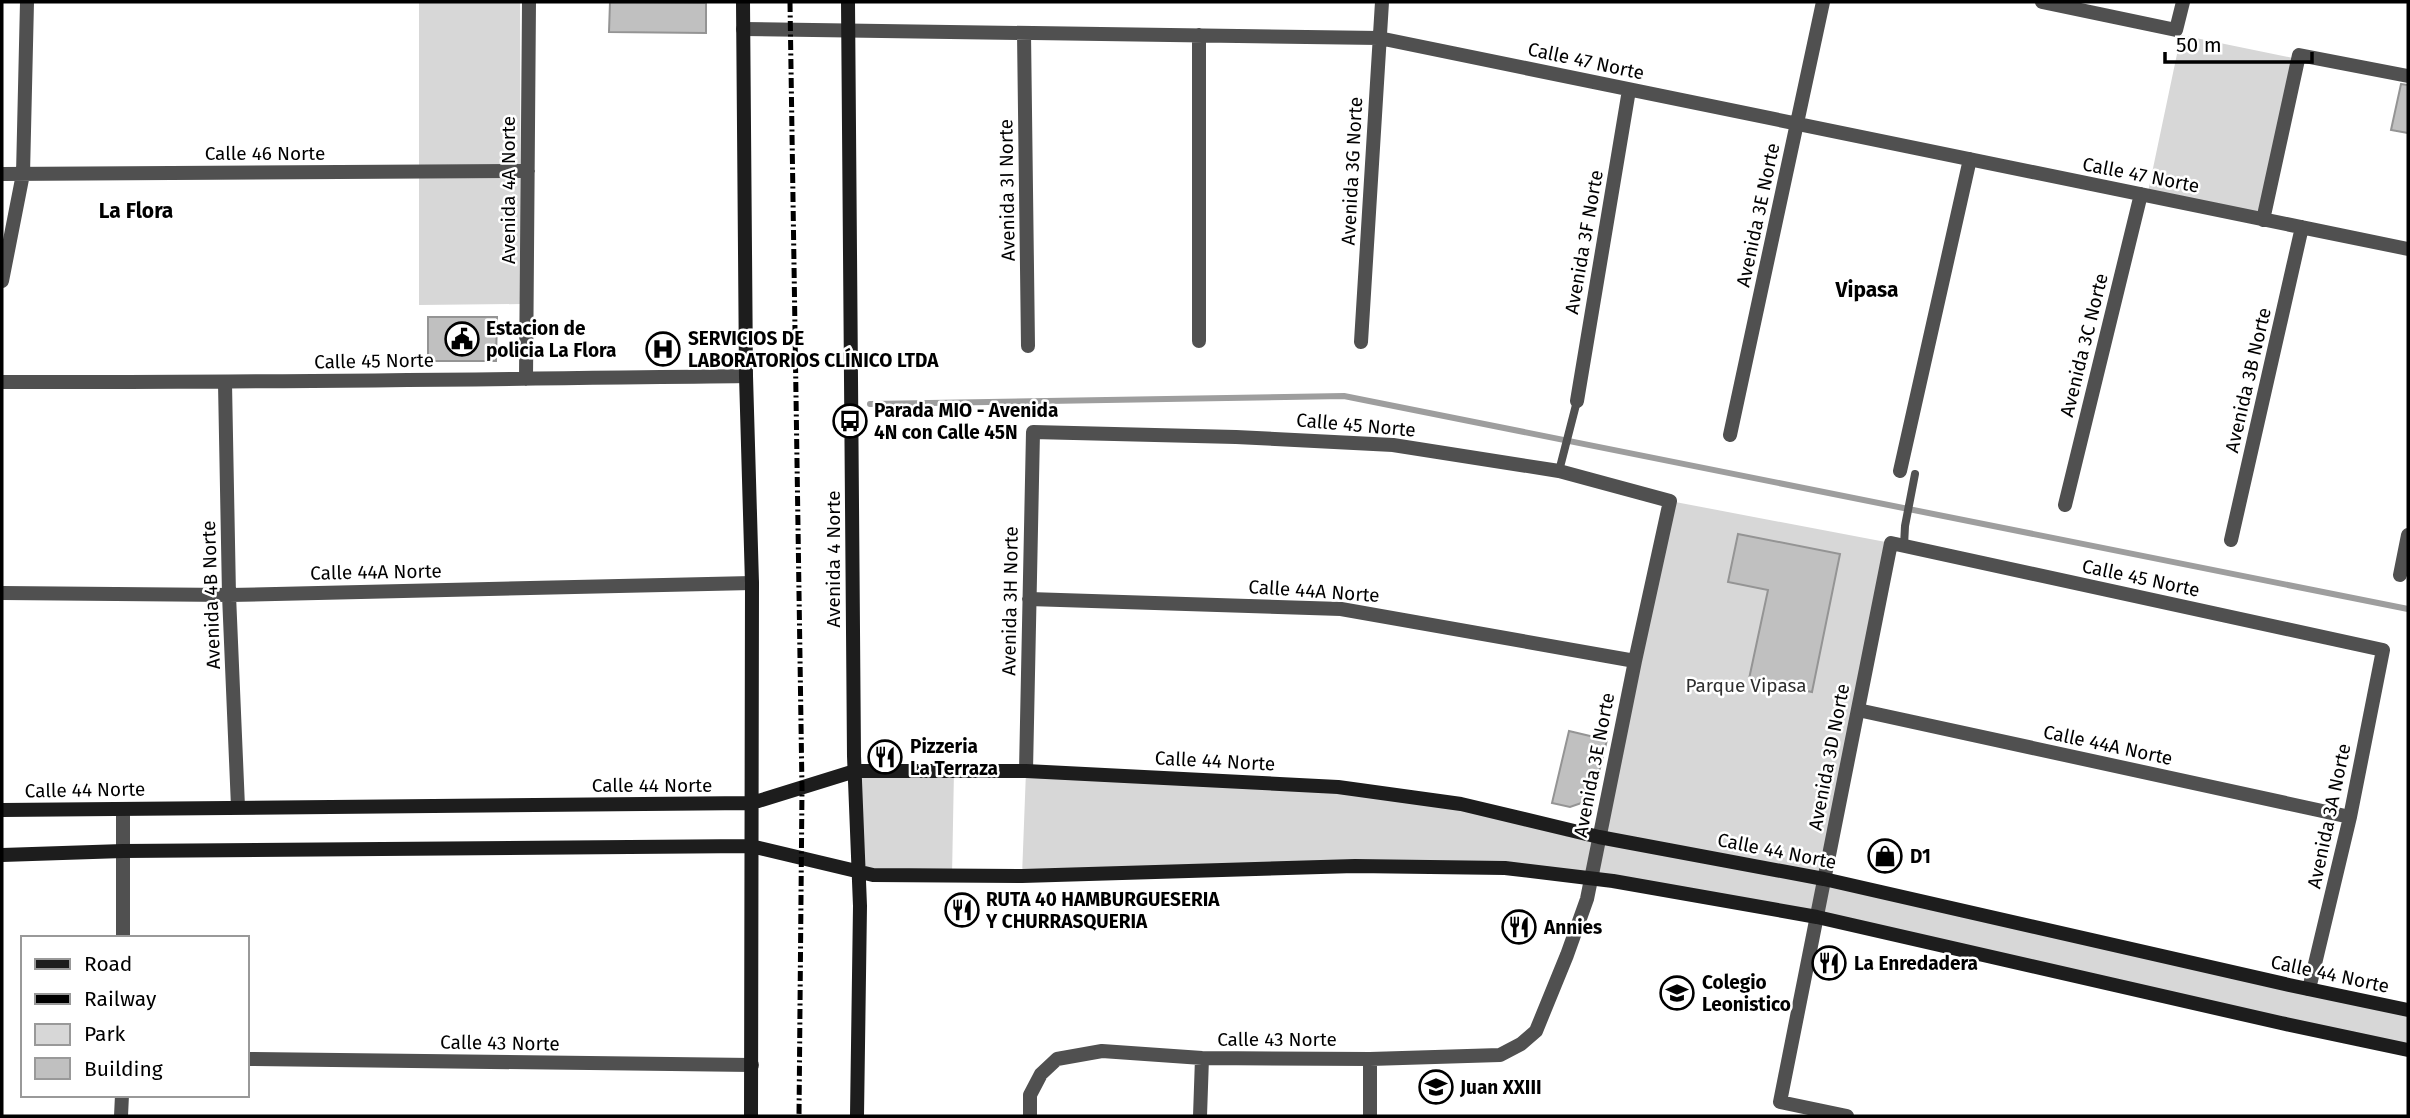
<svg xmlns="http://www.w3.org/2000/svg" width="2410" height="1118" font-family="'Fira Sans',sans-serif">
  <rect width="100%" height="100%" fill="#fff"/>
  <path fill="#d7d7d7" d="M419,2h101l1,302 -102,1z
    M2181,35l112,23 -32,157 -113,-23z
    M1670,501l221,42 -66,336 583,131v40l-591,-133 -312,-49 -483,8 4,-105 312,16 261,50z
    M954,770l-2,106 -92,-4 -5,-101z"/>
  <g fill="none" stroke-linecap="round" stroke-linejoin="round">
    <path stroke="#9e9e9e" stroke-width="6" d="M870,404l474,-8 1064,213"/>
  </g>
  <path fill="#c0c0c0" stroke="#949494" stroke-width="2" d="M610,2l96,1v30l-97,-1z
    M2401,84l7,1v48l-17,-3z
    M428,317h69l-1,44h-68z
    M1738,534l102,20 -28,138 -63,-13 19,-89 -40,-8z
    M1569,731l38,9 -14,56 -6,5 -17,6 -18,-4z"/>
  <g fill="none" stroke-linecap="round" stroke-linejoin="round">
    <path stroke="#505050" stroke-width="8" d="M1559,471l18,-70
      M1904,546l1,-20 10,-52"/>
    <path stroke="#505050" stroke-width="14" d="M2042,2l134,28 7,-28
      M743,29l636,9 1029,211
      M1024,33l4,313
      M2,174l526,-3
      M2263,220l36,-165 109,21
      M2,281l21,-107 4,-172
      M1199,341v-306
      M1361,342l21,-340
      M526,379l3,-377
      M2,382c248,1 496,-3 744,-6
      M225,383l4,212 9,212
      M1577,401l52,-311
      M1730,435l93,-433
      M1900,471l70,-312
      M2065,505l76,-311
      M2231,540l71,-313
      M2400,575l8,-40
      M2,593l227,2 523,-12
      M1029,599l312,10 294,52
      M1858,710l492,107
      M1026,771l7,-339 203,5 157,8 166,26 111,30 -35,160 -48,238 -20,56 -31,76 -15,13 -21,11 -130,4 -168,-1 -100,-7 -45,8 -16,15 -11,21v21
      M123,938v-129
      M247,1059l505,6
      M121,1116l1,-21
      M1200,1116l2,-58
      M1370,1116v-57
      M1847,1116l-67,-14 111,-559 492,107 -33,167 -41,172"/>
    <path stroke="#1d1d1d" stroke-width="14" d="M743,2l3,374 6,207 -1,533
      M848,2l6,754 6,150 -3,210
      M2,810l750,-7 103,-32h171l312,16 123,17 138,33 225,42 465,106 119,25
      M2,855l121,-4 628,-5 122,29 149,1 333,-10 150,2 108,13 204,36 464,106 127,27"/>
    <path stroke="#000" stroke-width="5" stroke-dasharray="10 3.5 2 3.5" stroke-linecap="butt" d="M790,2l12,787 -3,327"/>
  </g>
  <defs>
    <symbol id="civic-ring" viewBox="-11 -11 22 22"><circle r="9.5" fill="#fff" stroke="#000" stroke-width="1.5"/><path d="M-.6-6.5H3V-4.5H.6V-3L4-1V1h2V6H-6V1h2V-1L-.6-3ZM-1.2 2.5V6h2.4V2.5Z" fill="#000"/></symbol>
    <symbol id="hospital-ring" viewBox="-11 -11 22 22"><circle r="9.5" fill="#fff" stroke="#000" stroke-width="1.5"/><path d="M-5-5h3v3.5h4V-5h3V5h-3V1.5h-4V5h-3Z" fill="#000"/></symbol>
    <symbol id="bus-ring" viewBox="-11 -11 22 22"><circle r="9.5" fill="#fff" stroke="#000" stroke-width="1.5"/><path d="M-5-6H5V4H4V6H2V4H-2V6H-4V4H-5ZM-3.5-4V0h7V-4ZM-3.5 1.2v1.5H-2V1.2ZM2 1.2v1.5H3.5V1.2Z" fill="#000"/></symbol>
    <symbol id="restaurant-ring" viewBox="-11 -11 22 22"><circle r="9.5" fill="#fff" stroke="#000" stroke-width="1.5"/><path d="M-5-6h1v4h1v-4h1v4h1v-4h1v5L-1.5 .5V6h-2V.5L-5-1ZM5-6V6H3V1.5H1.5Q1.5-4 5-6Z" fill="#000"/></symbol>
    <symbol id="shop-ring" viewBox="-11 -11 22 22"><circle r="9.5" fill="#fff" stroke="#000" stroke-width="1.5"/><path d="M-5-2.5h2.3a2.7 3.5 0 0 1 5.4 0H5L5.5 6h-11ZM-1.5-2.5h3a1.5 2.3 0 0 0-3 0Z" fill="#000"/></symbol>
    <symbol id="school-ring" viewBox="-11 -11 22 22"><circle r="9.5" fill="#fff" stroke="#000" stroke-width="1.5"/><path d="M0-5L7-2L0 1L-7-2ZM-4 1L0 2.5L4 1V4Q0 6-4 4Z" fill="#000"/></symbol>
  </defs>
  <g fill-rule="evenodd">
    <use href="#civic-ring" x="443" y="320" width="38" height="38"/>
    <use href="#hospital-ring" x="644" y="330" width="38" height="38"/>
    <use href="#bus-ring" x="831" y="402" width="38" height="38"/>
    <use href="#restaurant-ring" x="866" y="738" width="38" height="38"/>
    <use href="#shop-ring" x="1866" y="837" width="38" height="38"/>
    <use href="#restaurant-ring" x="943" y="891" width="38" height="38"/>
    <use href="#restaurant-ring" x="1500" y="908" width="38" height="38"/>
    <use href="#restaurant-ring" x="1810" y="944" width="38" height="38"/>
    <use href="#school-ring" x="1658" y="974" width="38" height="38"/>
    <use href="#school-ring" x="1417" y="1068" width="38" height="38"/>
  </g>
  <g text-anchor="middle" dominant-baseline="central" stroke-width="5" stroke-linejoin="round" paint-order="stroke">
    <g font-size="19" fill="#000" stroke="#fff">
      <text transform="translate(1586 61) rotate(12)">Calle 47 Norte</text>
      <text x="265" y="153">Calle 46 Norte</text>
      <text transform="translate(1352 171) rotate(-87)">Avenida 3G Norte</text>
      <text transform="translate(2141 175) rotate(11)">Calle 47 Norte</text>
      <text transform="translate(508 190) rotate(-90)">Avenida 4A Norte</text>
      <text transform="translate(1007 190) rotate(-91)">Avenida 3I Norte</text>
      <text transform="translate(1758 215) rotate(-78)">Avenida 3E Norte</text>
      <text transform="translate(1584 242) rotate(-80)">Avenida 3F Norte</text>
      <text transform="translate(2084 345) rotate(-76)">Avenida 3C Norte</text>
      <text transform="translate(374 361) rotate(-1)">Calle 45 Norte</text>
      <text transform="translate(2248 380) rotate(-77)">Avenida 3B Norte</text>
      <text transform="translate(1356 425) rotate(5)">Calle 45 Norte</text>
      <text transform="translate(833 559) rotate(-90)">Avenida 4 Norte</text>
      <text transform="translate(376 572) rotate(-1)">Calle 44A Norte</text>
      <text transform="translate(2141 578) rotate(12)">Calle 45 Norte</text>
      <text transform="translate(1314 591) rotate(4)">Calle 44A Norte</text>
      <text transform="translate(211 595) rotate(-92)">Avenida 4B Norte</text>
      <text transform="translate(1010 601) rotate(-89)">Avenida 3H Norte</text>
      <text transform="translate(2108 745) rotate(12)">Calle 44A Norte</text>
      <text transform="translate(1829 757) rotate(-79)">Avenida 3D Norte</text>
      <text transform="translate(1215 761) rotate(3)">Calle 44 Norte</text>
      <text transform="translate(1594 765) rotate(-79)">Avenida 3E Norte</text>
      <text x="652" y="785">Calle 44 Norte</text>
      <text transform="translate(85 790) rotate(-1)">Calle 44 Norte</text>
      <text transform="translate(2329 816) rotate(-78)">Avenida 3A Norte</text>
      <text transform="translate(1777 851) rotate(11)">Calle 44 Norte</text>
      <text transform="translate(2330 974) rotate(12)">Calle 44 Norte</text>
      <text x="1277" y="1039">Calle 43 Norte</text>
      <text transform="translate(500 1043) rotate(1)">Calle 43 Norte</text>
    </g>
    <g font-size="19" font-weight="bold" fill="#000" stroke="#fff" text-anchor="start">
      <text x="486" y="328">Estacion de<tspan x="486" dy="22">policia La Flora</tspan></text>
      <text x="688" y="338">SERVICIOS DE<tspan x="688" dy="22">LABORATORIOS CLÍNICO LTDA</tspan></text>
      <text x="874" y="410">Parada MIO - Avenida<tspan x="874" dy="22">4N con Calle 45N</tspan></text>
      <text x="910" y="746">Pizzeria<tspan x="910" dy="22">La Terraza</tspan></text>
      <text x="1910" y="856">D1</text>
      <text x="986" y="899">RUTA 40 HAMBURGUESERIA<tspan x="986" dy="22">Y CHURRASQUERIA</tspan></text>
      <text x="1544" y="927">Annies</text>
      <text x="1854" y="963">La Enredadera</text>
      <text x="1702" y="982">Colegio<tspan x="1702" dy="22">Leonistico</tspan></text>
      <text x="1460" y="1087">Juan XXIII</text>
    </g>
    <g font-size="19" fill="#2e2e2e" stroke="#fff">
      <text x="1746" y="685">Parque Vipasa</text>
    </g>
    <g font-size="21" font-weight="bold" fill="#000" stroke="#fff">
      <text x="136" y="211">La Flora</text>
      <text x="1867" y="290">Vipasa</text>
    </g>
  </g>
  <rect width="2410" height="1118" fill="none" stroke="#000000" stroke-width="7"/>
  <rect x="21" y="936" width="228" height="161" fill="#ffffff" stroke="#999999" stroke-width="2"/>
  <rect x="35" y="959" width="35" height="10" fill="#1d1d1d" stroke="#999999" stroke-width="2"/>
  <text x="84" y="971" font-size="21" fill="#000000">Road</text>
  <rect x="35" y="994" width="35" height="10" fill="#000000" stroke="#999999" stroke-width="2"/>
  <text x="84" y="1006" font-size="21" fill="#000000">Railway</text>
  <rect x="35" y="1024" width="35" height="21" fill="#d7d7d7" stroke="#999999" stroke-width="2"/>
  <text x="84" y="1041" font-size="21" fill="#000000">Park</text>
  <rect x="35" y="1058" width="35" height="21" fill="#c0c0c0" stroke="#999999" stroke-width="2"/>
  <text x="84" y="1076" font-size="21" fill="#000000">Building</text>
  <path d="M2165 52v10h147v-10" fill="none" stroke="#000000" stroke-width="3.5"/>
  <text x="2176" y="52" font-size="21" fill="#000000" stroke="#ffffff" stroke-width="5" paint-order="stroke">50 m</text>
</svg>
